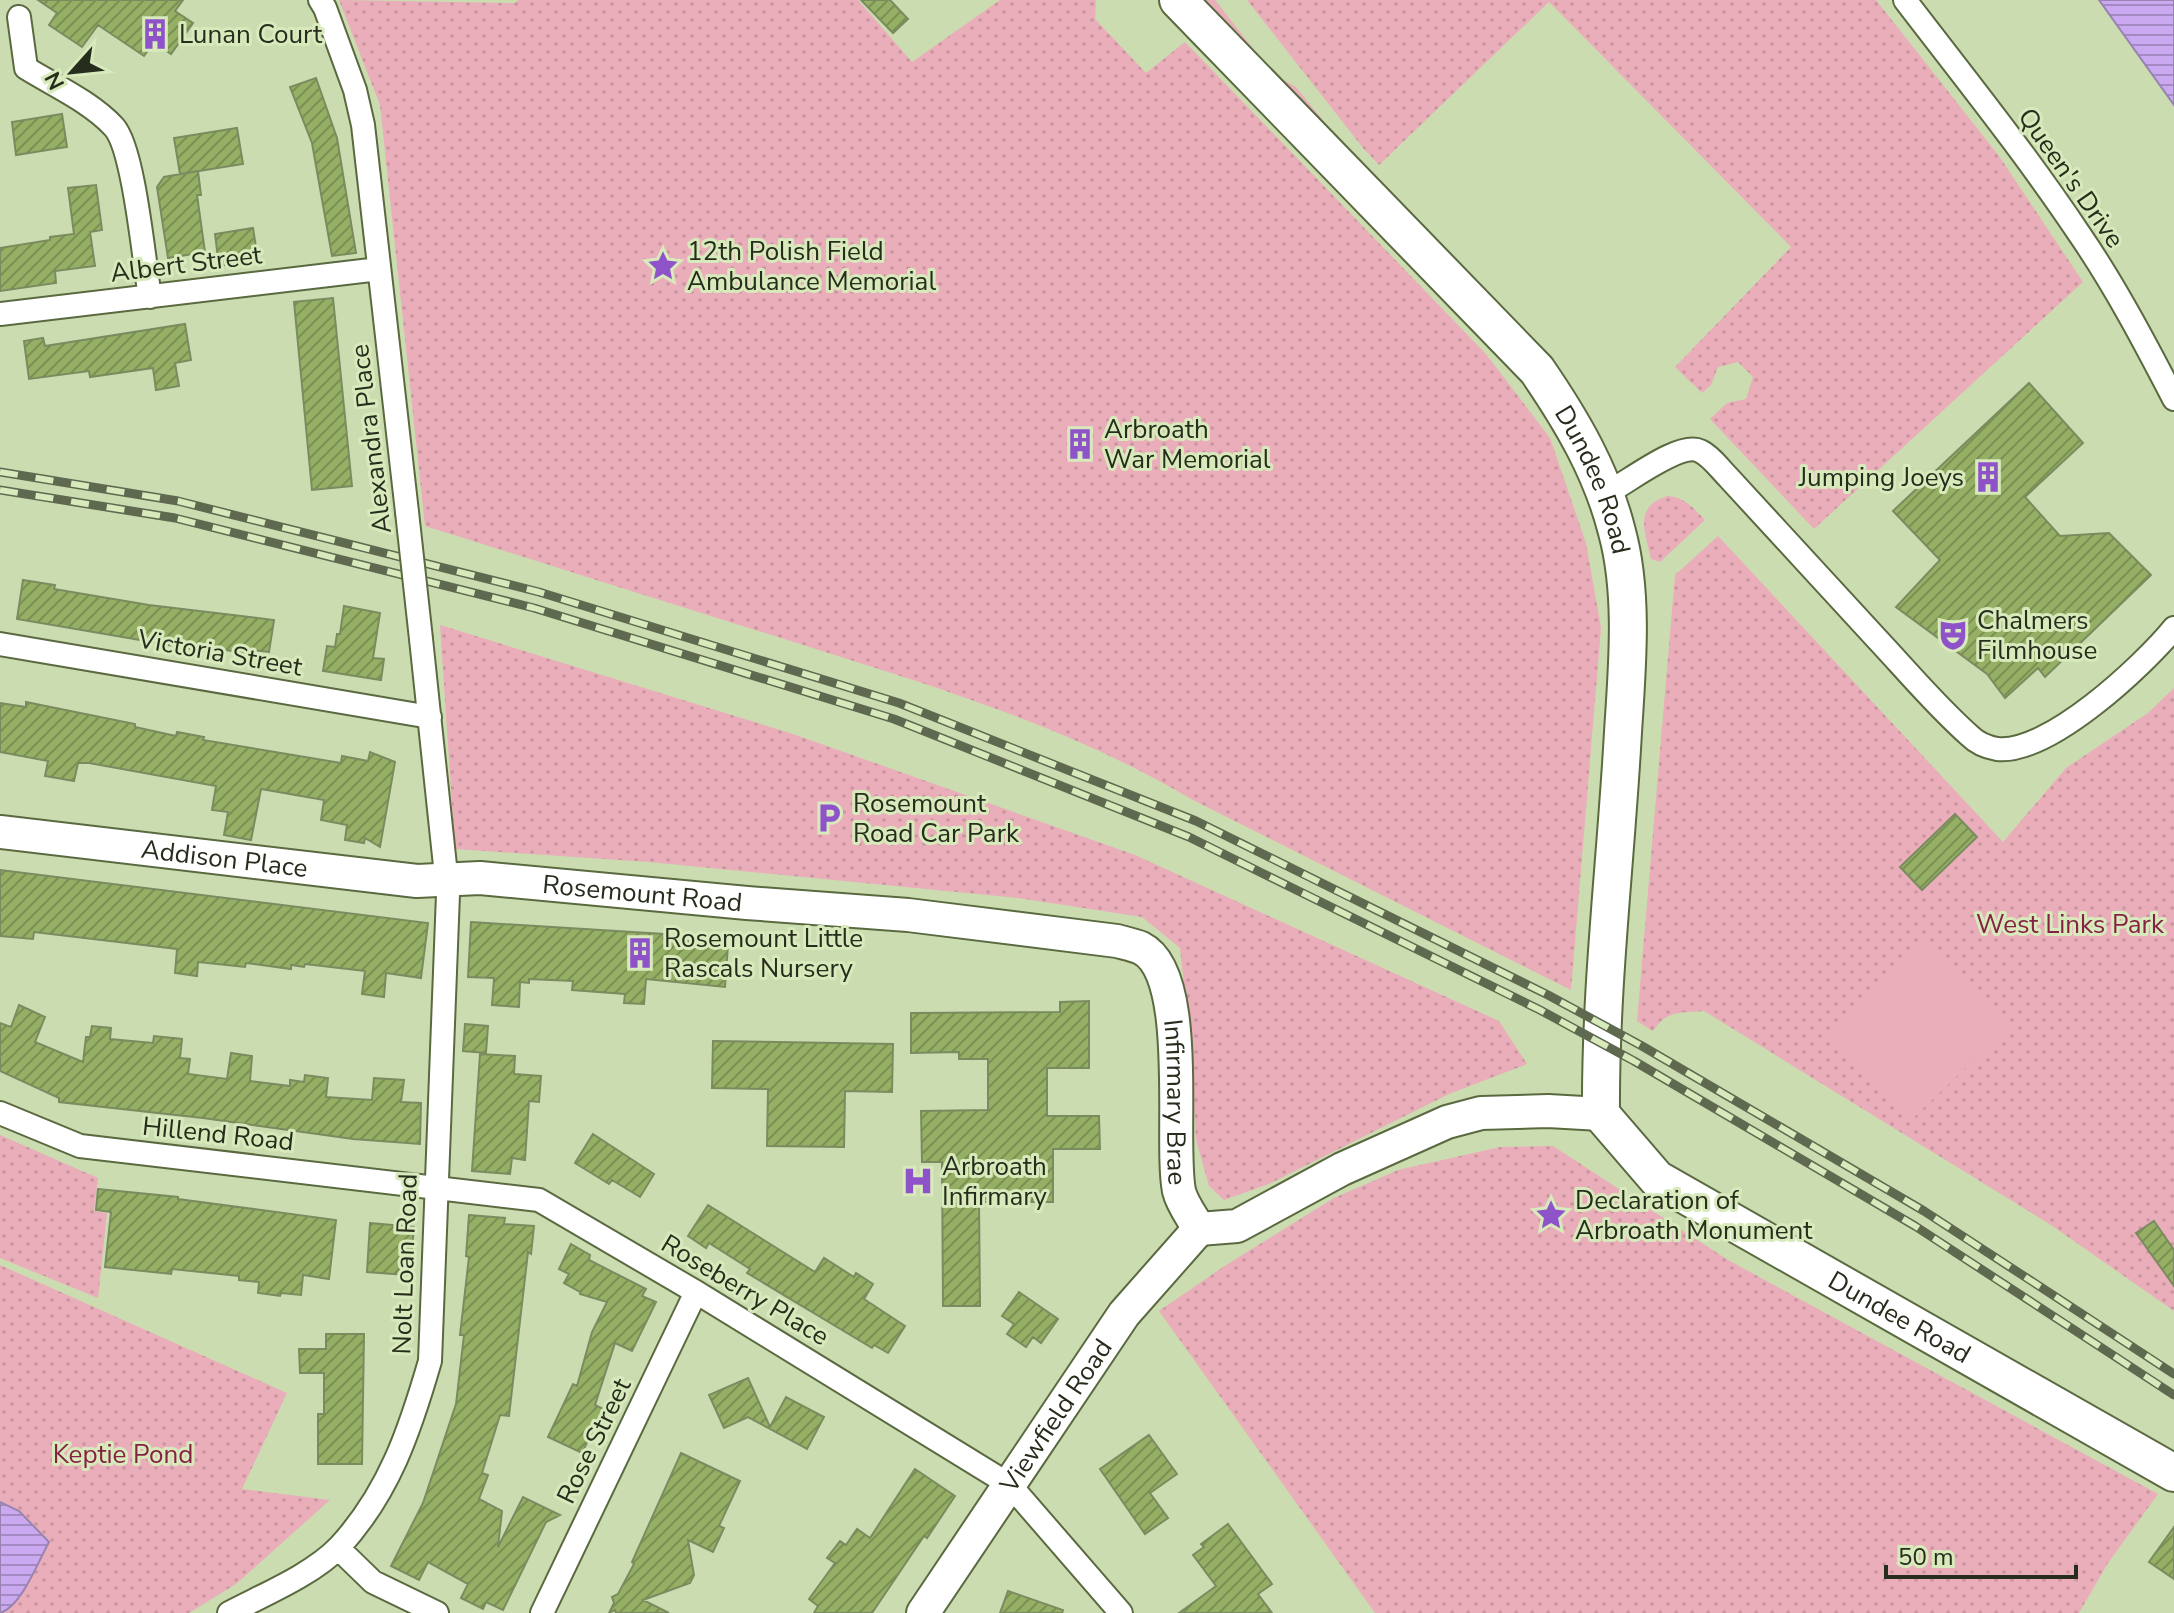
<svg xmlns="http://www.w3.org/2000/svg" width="2174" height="1613" font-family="'Nunito Sans',sans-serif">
  <defs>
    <pattern id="green-dots" width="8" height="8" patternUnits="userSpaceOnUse" patternTransform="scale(2)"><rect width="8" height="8" fill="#eaadba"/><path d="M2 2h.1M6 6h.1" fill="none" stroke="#c9959f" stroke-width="1.8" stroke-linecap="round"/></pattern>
    <pattern id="water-rules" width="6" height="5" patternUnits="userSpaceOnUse" patternTransform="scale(2)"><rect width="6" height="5" fill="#caa9f1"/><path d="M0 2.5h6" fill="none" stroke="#a48ac2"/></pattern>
    <pattern id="building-hatch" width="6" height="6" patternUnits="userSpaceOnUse" patternTransform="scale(2)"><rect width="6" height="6" fill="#95b065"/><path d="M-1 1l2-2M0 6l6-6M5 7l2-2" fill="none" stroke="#7a9052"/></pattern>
  </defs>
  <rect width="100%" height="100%" fill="#cbddb0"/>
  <path fill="url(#green-dots)" d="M339,0l176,3 3,-3h340l54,62 88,-62h96l-1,19 51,54 39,-31 301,312 64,84 36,105 15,85 -30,362 -378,-190c-123,-73 -257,-113 -393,-156 -125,-39 -250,-79 -375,-118l-45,-421z
    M1200,0h15l58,74 23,13 42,52 -79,-73z
    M1247,0h629l123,156 84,126 -269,247 -104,-110 17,-16 19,-4 7,-22 -15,-15 -20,5 -7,18 -9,8 -27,-26 116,-120 -242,-245 -170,163 -16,-17z
    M1668,496c17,1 25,12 37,24l-45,42 -9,-3c-6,-27 -18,-53 17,-63z
    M1718,536l285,306 63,-74 82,-55 26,-25v623l-123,-86 -347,-214c-24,2 -37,-1 -51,20l-16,-10 38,-446z
    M440,625l353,109 342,121 364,166 28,43 -78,30 -180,90 -45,16 -15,-14 -13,-46 -6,-100 -10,-92 -38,-31 -124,-19 -369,-36 -194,-13z
    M0,1135l98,43 -4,33 13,2 -9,85 -98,-40z
    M1553,1146l175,114 430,234 -50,69 -29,50h-704l-216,-302 67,-46 108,-67 64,-28 102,-23z
    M0,1265l287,128 -45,96 88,11 -94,84 -47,29h-189z"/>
  <path fill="#eaadba" d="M1925,942l83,86 -96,91 -82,-87z"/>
  <path fill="url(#water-rules)" stroke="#9984b1" stroke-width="2" d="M2099,0h75v105z
    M0,1502l19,9 30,31c-11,20 -28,65 -49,71z"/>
  <path fill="url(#building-hatch)" stroke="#7b8b60" stroke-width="2" d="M38,0h145l-8,11 18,12 -22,31 -17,-12 -10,14 -46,-31 -16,22 -33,-22 8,-12z
    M861,0h29l18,19 -15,14z
    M316,78l21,60 19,115 -24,3 -20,-113 -22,-56z
    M62,114l5,33 -51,8 -4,-33z
    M237,128l6,36 -63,10 -6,-36z
    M198,171l3,24h-4l8,57 -37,6 -11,-71 7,-10z
    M96,185l6,45 -12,2 5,34 -40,5 1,12 -56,8v-43l50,-8v-3l24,-3 -6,-46z
    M253,228l5,32 -39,6 -4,-32z
    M333,298l19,188 -40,4 -18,-188z
    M185,324l6,36 -16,3 4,23 -23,4 -3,-22 -63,9 -1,-6 -60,8 -5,-38 19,-3 2,8z
    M2029,383l54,60 -58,54 35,39 49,-3 42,42 -106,102 -7,-9 -33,30 -18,-24 -91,-67 44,-47 -47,-49z
    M23,580l32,5 -1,4 95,16 125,15 -5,32 -24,-3v4l-51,-8 -1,4 -176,-30z
    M344,606l36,7 -7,45 11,1 -3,21 -58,-9 4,-25 8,1 2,-13h3z
    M26,702l109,22v3l41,9 1,-4 27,5 -1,3 138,23 1,-7 26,5 2,-9 25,10 -15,85 -15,-9 -1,5 -19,-3 2,-15 -26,-5 3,-20 -63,-11 -10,51 -27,-5 4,-23 -16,-2 4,-24 -127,-23h-11l-4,18 -29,-5 3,-15 -48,-9v-49l26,4z
    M1955,814l22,23 -55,53 -22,-23z
    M0,870l428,53 -7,55 -35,-5 -2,24 -22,-3 3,-23 -60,-7 -1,3 -13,-2v4l-45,-6 -1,4 -47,-5 -1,14 -22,-3 2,-24 -143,-17 -1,7 -33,-3z
    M471,922l193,12 -1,5 65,6 -3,42 -79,-8 -2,25 -20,-1 1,-9 -53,-4 1,-9 -44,-2v4l-9,-1 -1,25 -27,-2 2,-27 -26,-1z
    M1089,1001v67h-42v48h52l1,33h-47v53h-74l1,104h-37l-1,-144h-20l-1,-51 67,-1v-51h-29v-7l-48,1v-40l149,-1v-10z
    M19,1005l26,12 -10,25 48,20 3,-25h4l2,-11 19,2 -1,11 43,4 1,-7 28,3 -2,19 10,1 -2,15 39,5 4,-26 21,3 -2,25 40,5v-6l14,2 1,-7 23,3 -2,19 46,3 2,-22 30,2 -3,22 20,1 -1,41 -67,-5 -150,-21 -144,-16v-4l-59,-27v-48l11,4z
    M465,1024l23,2 -2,27 -23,-2z
    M713,1041l180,3 -1,48 -47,-1 -1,56 -77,-1 1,-57 -56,-1z
    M480,1054l35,2 -1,18 27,2 -2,26 -10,-1 -4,59 -13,-2 -2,16 -38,-3z
    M593,1134l61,40 -14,23 -28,-17 -3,4 -34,-21z
    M98,1189l80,8v2l158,21 -7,59 -26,-4 -2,20 -20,-2 -1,3 -22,-3 1,-11 -20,-2v-4l-67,-7 -1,5 -66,-7 6,-55 -15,-2z
    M708,1205l107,67 9,-14 30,19 2,-4 17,11 -9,15 41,27 -17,27 -14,-8 -2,3 -125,-75 3,-4 -41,-26 -3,5 -18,-12z
    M469,1215l36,3 -1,6 30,2 -3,28 -3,-2 -19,164 -9,-1 -18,58 6,2 -9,24 23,12 -4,36 25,-50 37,18 -14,7 -43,88 -17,-8 -3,7 -22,-11 7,-14 -40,-22 -9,18 -28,-14 32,-63 33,-99 8,-69h-4l9,-78 -3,-1z
    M2154,1221l20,29v36l-38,-53z
    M370,1223l44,4 -3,31h-4l-1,17 -39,-3z
    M571,1244l19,11 -1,5 57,29 -4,7 14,6 -24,49 -17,-8 -20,62 8,4 -21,44 -34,-16 25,-53 4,2 15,-54 15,-30 -27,-8v-2l-16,-9 5,-9 -10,-5z
    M1019,1292l39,27 -17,24 -8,-6 -7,10 -19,-13 7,-10 -12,-8z
    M326,1334h38l-2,130h-44v-50h6v-41h-24l-1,-24h27z
    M748,1378l22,49 16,-30 38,20 -17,32 -59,-32 -24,11 -15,-33z
    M1149,1435l28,39 -27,19 18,25 -23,16 -45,-65z
    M681,1453l59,28 -21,45 5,2 -11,24 -25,-12 6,35 -4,8 -47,17 26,13h-53l-1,-3 -6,3 5,-10 -2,-6 6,-3 16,-30 -2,-2z
    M915,1469l40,27 -28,42 -3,-2 -52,77h-58l4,-7 -9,-7 26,-36 -8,-5 13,-17 6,4 11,-16 13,9z
    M1228,1524l44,60 -14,10 14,19h-93l37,-27 -23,-31 11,-8 -3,-3z
    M2174,1527v52l-25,-17z
    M1008,1591l55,19 -1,3h-62z"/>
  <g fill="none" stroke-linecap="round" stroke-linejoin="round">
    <defs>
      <path id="street" d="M320,0l5,8 30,82 8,35 44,387
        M1905,0c59,77 121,154 175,235 35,51 65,108 94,164
        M19,17l7,51c29,18 65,34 88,59 20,22 30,135 36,170
        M0,314l379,-45
        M1605,494c21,-10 74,-53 95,-43 11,5 20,18 28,26 50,54 99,108 149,162 30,32 59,67 93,97 7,7 16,11 27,13 51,6 146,-83 177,-121
        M0,644l430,73
        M0,1113l80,33 459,54 157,92 314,193 111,128
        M338,1548l35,34 64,31
        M229,1613c34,-18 83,-38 110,-66 50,-54 71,-117 91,-186l18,-467 -27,-255
        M542,1613l154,-321"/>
      <g id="secondary">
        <path id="s1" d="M0,832l417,49 63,-3 267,25 161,12 209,26c7,2 17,4 24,7 52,26 28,192 38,243 3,13 14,27 20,38"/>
        <path d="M1199,1229l38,-3 105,-57 105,-47 34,-9 67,-2 53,3"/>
        <path id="s2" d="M923,1613l201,-299 75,-85"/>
      </g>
      <g id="primary">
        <path id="s3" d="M1178,0l359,370c35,51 65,102 80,162 17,62 10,137 6,200 -7,128 -23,254 -22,382l56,65 517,294"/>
      </g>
    </defs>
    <use href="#street" stroke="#5a6940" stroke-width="26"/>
    <use href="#secondary" stroke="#5a6940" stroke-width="36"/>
    <use href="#primary" stroke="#5a6940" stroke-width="40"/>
    <use href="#street" stroke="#fff" stroke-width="22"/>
    <use href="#secondary" stroke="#fff" stroke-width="32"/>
    <use href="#primary" stroke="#fff" stroke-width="36"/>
    <defs>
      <path id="rail" d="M0,472l178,29 361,91 360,111 297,118 352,174 94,51 282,165 250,163
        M0,490l175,28 359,90 360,111 295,118 351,173 94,51 281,165 259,169"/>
    </defs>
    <use href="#rail" stroke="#5f694f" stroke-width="9"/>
    <use href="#rail" stroke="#d8eabc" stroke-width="6" stroke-dasharray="18" stroke-linecap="butt"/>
    <defs>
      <path id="street-bridge" d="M407,512l14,127"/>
    </defs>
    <use href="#street-bridge" stroke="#5a6940" stroke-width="26" stroke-linecap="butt"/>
    <use href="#street-bridge" stroke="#fff" stroke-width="22"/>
  </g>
  <defs>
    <symbol id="building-bare" viewBox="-9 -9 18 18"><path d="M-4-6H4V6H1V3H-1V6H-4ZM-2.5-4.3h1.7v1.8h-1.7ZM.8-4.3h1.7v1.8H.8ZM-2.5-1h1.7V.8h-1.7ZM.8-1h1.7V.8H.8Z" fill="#8f53c9" stroke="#d8eabc" stroke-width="2.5" paint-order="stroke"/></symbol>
    <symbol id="sight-bare" viewBox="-9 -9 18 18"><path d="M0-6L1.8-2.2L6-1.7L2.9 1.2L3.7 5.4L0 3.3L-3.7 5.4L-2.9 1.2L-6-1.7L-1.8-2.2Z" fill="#8f53c9" stroke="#d8eabc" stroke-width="2.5" paint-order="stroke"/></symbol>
    <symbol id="theatre-bare" viewBox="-9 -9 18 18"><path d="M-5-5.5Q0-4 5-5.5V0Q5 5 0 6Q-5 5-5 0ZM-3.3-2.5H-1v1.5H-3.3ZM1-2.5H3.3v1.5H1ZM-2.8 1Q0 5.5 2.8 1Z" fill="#8f53c9" stroke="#d8eabc" stroke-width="2.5" paint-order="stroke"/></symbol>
    <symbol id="parking-bare" viewBox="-9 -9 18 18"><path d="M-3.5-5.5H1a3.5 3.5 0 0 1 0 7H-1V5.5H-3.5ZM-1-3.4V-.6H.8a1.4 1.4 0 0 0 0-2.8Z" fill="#8f53c9" stroke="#d8eabc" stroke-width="2.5" paint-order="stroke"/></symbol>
    <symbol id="hospital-bare" viewBox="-9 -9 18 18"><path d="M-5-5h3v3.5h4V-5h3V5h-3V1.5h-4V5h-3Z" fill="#8f53c9" stroke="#d8eabc" stroke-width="2.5" paint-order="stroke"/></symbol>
  </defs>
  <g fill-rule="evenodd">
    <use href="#building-bare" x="133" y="12" width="44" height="44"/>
    <use href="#sight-bare" x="641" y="244" width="44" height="44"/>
    <use href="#building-bare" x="1058" y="422" width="44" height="44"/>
    <use href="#building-bare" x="1966" y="455" width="44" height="44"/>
    <use href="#theatre-bare" x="1931" y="613" width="44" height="44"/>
    <use href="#parking-bare" x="807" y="796" width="44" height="44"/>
    <use href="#building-bare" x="618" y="931" width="44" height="44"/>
    <use href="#hospital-bare" x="896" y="1159" width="44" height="44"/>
    <use href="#sight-bare" x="1529" y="1193" width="44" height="44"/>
  </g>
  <g text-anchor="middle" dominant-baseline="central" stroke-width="6" stroke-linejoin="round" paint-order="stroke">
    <g font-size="26" fill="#272d1c" stroke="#d8eabc" text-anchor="start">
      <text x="179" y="34">Lunan Court</text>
      <text x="687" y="251">12th Polish Field<tspan x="687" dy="30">Ambulance Memorial</tspan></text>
      <text x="1104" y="429">Arbroath<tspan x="1104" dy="30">War Memorial</tspan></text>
      <text x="1964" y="477" text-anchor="end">Jumping Joeys</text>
      <text x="1977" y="620">Chalmers<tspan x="1977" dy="30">Filmhouse</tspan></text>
      <text x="853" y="803">Rosemount<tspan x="853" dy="30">Road Car Park</tspan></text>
      <text x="664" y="938">Rosemount Little<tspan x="664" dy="30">Rascals Nursery</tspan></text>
      <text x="942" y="1166">Arbroath<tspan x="942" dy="30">Infirmary</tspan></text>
      <text x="1575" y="1200">Declaration of<tspan x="1575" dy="30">Arbroath Monument</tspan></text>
    </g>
    <g font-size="26" fill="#272d1c" stroke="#d8eabc">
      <text transform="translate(2071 178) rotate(55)">Queen's Drive</text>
      <text transform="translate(186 264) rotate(-7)">Albert Street</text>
      <text transform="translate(371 439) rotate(-97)">Alexandra Place</text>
      <text stroke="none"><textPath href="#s3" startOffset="640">Dundee Road</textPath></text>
      <text transform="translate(220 653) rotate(10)">Victoria Street</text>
      <text stroke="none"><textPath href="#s1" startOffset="226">Addison Place</textPath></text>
      <text stroke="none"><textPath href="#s1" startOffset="646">Rosemount Road</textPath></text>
      <text stroke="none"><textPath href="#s1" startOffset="1312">Infirmary Brae</textPath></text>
      <text transform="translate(218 1134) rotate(6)">Hillend Road</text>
      <text transform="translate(405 1264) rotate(-88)">Nolt Loan Road</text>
      <text transform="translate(745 1290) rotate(31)">Roseberry Place</text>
      <text stroke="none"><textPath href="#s3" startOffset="1646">Dundee Road</textPath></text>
      <text stroke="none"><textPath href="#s2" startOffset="238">Viewfield Road</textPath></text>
      <text transform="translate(594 1441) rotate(-64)">Rose Street</text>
    </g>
    <g font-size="26" fill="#852243" stroke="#d8eabc">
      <text x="2070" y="924">West Links Park</text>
      <text x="123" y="1454">Keptie Pond</text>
    </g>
  </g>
  <g transform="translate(72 72) rotate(243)" stroke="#d8eabc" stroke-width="6" paint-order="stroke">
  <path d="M0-6L14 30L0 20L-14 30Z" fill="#272d1c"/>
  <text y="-12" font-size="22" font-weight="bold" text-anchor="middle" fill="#272d1c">N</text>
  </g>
  <path d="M1886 1565v12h190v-12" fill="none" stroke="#272d1c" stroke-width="4"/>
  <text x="1898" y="1565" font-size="24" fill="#272d1c" stroke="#d8eabc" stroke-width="6" paint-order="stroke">50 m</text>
</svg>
